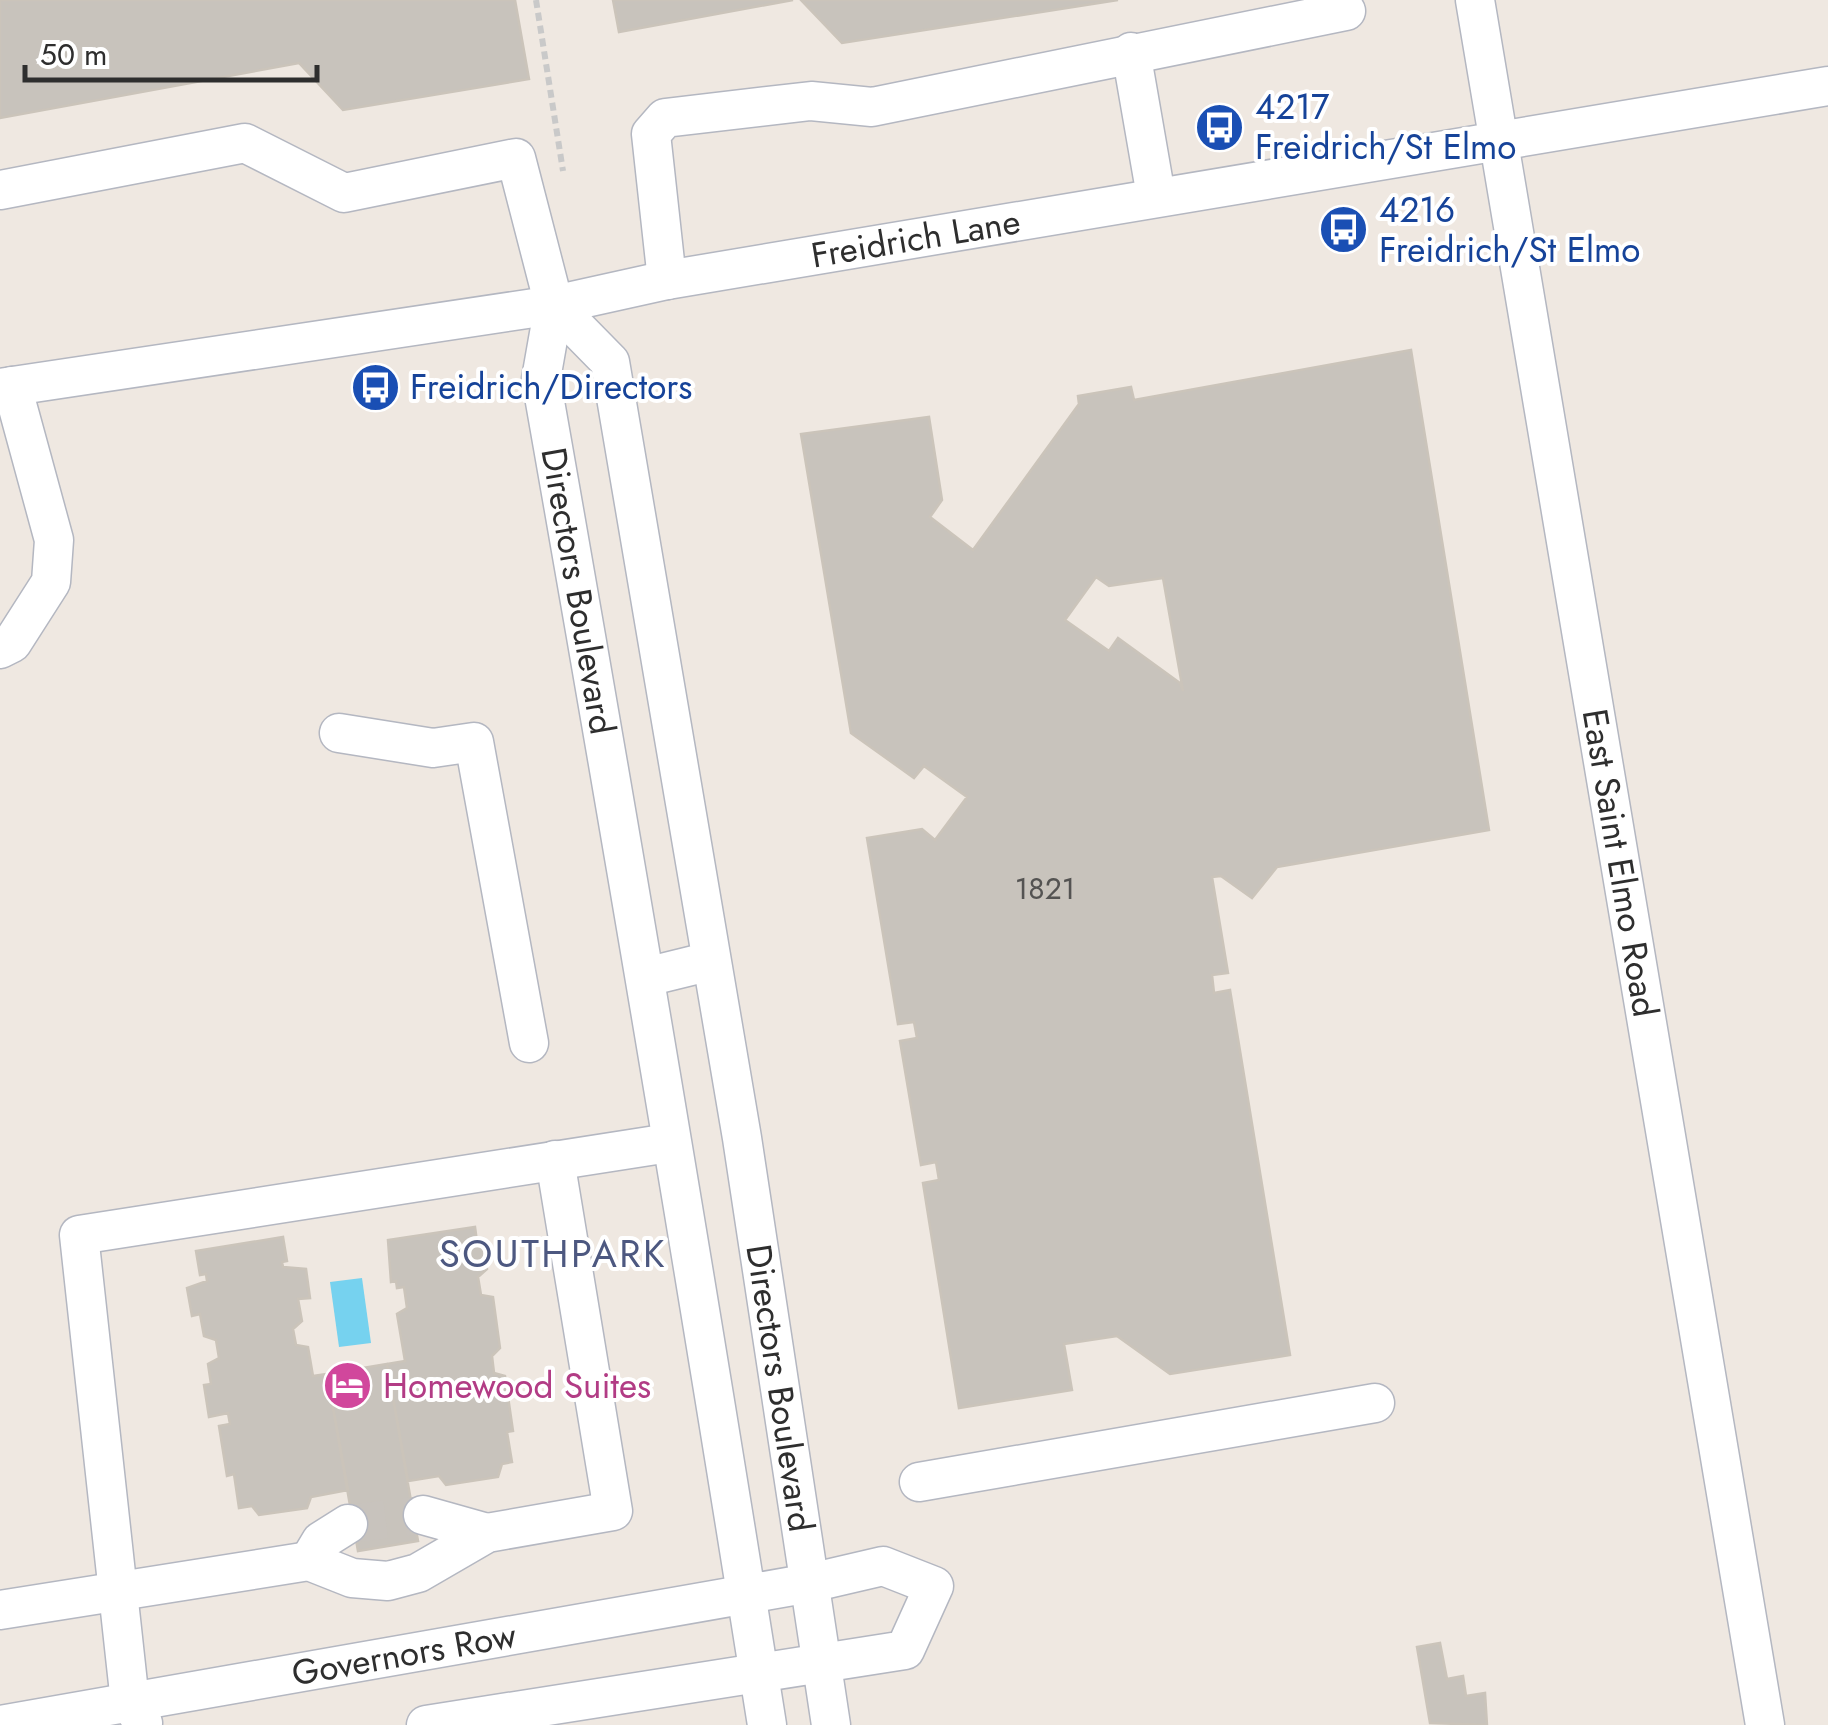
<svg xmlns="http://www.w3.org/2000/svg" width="1828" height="1725" font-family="Jost,sans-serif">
  <rect width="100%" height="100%" fill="#efe8e1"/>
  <path fill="#76d2ef" d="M362,1278l9,65 -32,4 -9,-65z"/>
  <path fill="#c8c3bc" stroke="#cbc4ba" stroke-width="2.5" fill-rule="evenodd" d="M0,0h515l14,79 -186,31 -44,-47 -299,55z
    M613,0h180l-174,32z
    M801,0h317l-276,43z
    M1411,350l78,480 -212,37 -25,31 -31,-22 -9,1 16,96 -16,2 2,18 16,-3 60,365 -120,19 -53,-38 -53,8 8,46 -113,18 -36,-225 16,-3 -3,-18 -15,3 -21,-124 17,-3 -3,-16 -16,2 -31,-186 55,-9 13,11 32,-43 -43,-31 -10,12 -63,-45 -50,-299 128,-17 13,83 -12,17 43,33 106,-146 -1,-8 53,-9 3,13zM1096,577l13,9 54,-8 20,113 -3,-8 -62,-45 -9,13 -44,-31z
    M475,1227l2,15 6,-1 4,28 -9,8 3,18 12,2 7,51 -8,8 2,17 11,3 8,55 -6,1 5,30 -10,2 -4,13 -52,8 -7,-9 -31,5 -21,-117 18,-3 -8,-47 10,-6 -3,-21 -7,1 -1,-7 -5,1 -3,-42z
    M283,1237l4,24 -5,1 1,5 23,2 4,29 -12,1 4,22 -9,8 3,16 12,2 5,29 14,-2 21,116 -37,7 -4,11 -48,7 -7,-9 -13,2 -5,-34 -7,2 -8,-50 11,-2 -2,-11 -19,4 -5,-32 7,-1 -3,-20 11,-6 -3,-18 -12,-4 -4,-22 -8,2 -5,-28 20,-7 -1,-7 -6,1 -4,-24z
    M387,1364l31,177 -60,10 -31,-177z
    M1440,1643l7,36 16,-3 3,20 19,-3 2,32 -57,-2 -13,-76z"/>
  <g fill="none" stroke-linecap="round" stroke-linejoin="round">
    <path stroke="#c8c3bd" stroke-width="38" stroke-dasharray="38 19" stroke-linecap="butt" d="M348,1524l75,-9"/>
    <defs>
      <g id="minor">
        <path id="s1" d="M1475,0l290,1725"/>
        <path d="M1131,52l25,144"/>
        <path id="s2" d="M0,190l245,-47 99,50 172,-35 38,147 -13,74c79,448 155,897 226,1346"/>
        <path d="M667,280l-16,-146 14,-16 146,-17 61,6 474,-96"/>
        <path id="s3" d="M554,305l56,57 132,776 89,587"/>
        <path id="s4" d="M0,388l554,-83 113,-25 1161,-194"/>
        <path d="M0,649l12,-6 39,-61 3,-42 -42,-154"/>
        <path d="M339,733l94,15 41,-6 55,301"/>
        <path d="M646,977l65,-16"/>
        <path d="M919,1482l456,-79"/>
        <path d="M423,1515l64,18"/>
        <path d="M309,1561l12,-20 27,-17"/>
        <path d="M0,1610l309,-49 43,17 36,3 30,-8 69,-40 126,-22 -58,-351"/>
        <path d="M143,1723l-13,-21 -51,-467 590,-92"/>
        <path id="s5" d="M0,1725l810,-142 73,-17 51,20 -29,64 -479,75"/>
      </g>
    </defs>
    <use href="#minor" stroke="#b4b7c1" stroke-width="41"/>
    <path stroke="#c9c9c9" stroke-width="6" stroke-dasharray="8 5" stroke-linecap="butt" d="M536,0l27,171"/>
    <use href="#minor" stroke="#fff" stroke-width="38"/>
  </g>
  <defs>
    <symbol id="bus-disc" viewBox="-11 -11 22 22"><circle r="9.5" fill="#1a4fb4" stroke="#fff"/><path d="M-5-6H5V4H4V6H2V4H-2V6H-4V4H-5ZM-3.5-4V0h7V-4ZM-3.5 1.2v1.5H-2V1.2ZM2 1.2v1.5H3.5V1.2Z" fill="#fff"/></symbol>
    <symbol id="hotel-disc" viewBox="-11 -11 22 22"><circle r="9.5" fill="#d1479c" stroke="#fff"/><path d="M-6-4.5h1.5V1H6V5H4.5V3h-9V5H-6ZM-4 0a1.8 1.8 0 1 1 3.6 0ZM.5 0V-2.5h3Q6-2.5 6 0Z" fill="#fff"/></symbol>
  </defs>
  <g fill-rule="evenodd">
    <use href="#bus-disc" x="1192" y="100" width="55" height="55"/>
    <use href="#bus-disc" x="1316" y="202" width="55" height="55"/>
    <use href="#bus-disc" x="348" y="360" width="55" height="55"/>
    <use href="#hotel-disc" x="320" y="1358" width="55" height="55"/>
  </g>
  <g text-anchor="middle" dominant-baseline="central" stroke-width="8" stroke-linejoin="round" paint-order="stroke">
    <g font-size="30" fill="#545352">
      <text x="1045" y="888">1821</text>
    </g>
    <g font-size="35" fill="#164399" stroke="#fff" text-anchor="start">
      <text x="1255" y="107">4217<tspan x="1255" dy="40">Freidrich/St Elmo</tspan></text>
      <text x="1379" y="210">4216<tspan x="1379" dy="40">Freidrich/St Elmo</tspan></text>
      <text x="410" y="387">Freidrich/Directors</text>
    </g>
    <g font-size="35" fill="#2e2e2e" stroke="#fff">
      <text stroke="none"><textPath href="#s4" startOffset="928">Freidrich Lane</textPath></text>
      <text stroke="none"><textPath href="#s2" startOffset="978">Directors Boulevard</textPath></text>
      <text stroke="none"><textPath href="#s1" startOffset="875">East Saint Elmo Road</textPath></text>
      <text stroke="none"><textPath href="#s3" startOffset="1120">Directors Boulevard</textPath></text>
      <text stroke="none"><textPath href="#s5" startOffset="410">Governors Row</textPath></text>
    </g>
    <g font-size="35" fill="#b23c85" stroke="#fff" text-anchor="start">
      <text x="383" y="1386">Homewood Suites</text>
    </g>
    <g font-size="38" letter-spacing="2.5" fill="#4d5880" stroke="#fff">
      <text x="553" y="1253">SOUTHPARK</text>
    </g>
  </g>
  <path d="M25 65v15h292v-15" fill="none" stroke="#2e2e2e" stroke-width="5"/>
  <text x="40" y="65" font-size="30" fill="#2e2e2e" stroke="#ffffff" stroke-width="8" paint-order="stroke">50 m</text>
</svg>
